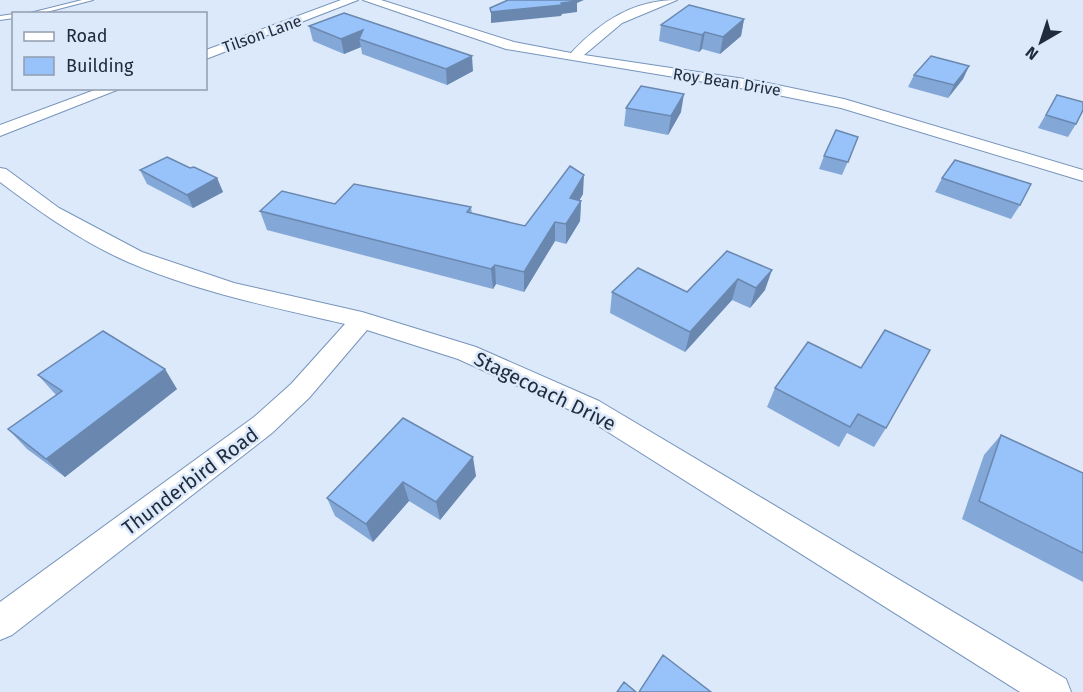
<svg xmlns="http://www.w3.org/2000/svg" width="1083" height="692" font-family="'Fira Sans',sans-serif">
  <rect width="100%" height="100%" fill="#dce9fa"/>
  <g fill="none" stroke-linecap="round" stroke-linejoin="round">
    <defs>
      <path id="service" d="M82,0h11l-54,14h-13z
        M14,14v4l-14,2v-4z"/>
      <path id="minor" d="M341,0h17l-152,59v-9z
        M363,0h18l133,42 57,11c29,-31 62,-53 106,-53l-55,23 -38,32 174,26 86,18 239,71v11l-242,-73 -83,-17 -252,-42z
        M100,88h22l-122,48v-11z
        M0,168l6,1 53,39 83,44 92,31 128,29 114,35 123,54 467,278 5,13h-51l-439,-277 -123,-56 -91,-29 -58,68 -37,35 -260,202 -12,5v-38l254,-185 37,-33 54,-60c-73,-17 -147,-32 -217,-62 -46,-20 -88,-50 -128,-80z"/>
    </defs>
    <use href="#service" stroke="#7694bb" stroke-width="2"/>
    <use href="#minor" stroke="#7694bb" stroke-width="2"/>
    <use href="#service" fill="#fff" fill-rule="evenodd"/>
    <use href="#minor" fill="#fff" fill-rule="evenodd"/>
  </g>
  <path fill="#83a7d7" d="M344,13l129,58 -26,14 -85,-31 -1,-7 -17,7 -31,-13 -4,-15z
    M744,19l-3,17 -21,18 -18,-5 -3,3 -40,-11 2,-16z
    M969,66l-6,13 -15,19 -40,-11 6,-12z
    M1057,95l19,29 -8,13 -30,-9z
    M626,108l55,4 -13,23 -44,-9z
    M853,150l-11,25 -23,-6 5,-13z
    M190,168l27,10 6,14 -30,16 -46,-24 -7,-14z
    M942,178l78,27 -9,14 -76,-27z
    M583,194l-4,7h2l-1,20 -14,23 -11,-3 -31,51 -28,-8 -3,5 -226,-59 -7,-19 75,-7 136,3 1,7 53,12z
    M727,251l38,39 -15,18 -18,-8 -47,52 -75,-39 2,-21h75z
    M808,342l78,86 -12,19 -27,-14 -8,14 -72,-40 8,-19z
    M38,375l139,14 -112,88 -38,-28 -19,-20 48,-34z
    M403,418l73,58 -36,44 -31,-19 -36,41 -38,-26 -8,-18z
    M1001,435l82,38v109l-121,-63 22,-64z"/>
  <path fill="#6a88af" d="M572,0h12l-7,3v9l-15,2 -1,2 -70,7v-11l70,-9z
    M744,19l-3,17 -21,18 3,-17z
    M363,30l-4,9 2,8 -17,7 -3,-15z
    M705,32l-3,17 -3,3 3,-17z
    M472,56l1,15 -26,14 -1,-16z
    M969,66l-6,13 -15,19 6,-13z
    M684,94l-3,18 -13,23 3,-19z
    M584,175l-1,19 -14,24 1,-20z
    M217,178l6,14 -30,16 -6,-13z
    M581,201l-1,20 -14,23v-20z
    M555,222v19l-31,51v-20z
    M495,265l1,19 -3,5 -2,-20z
    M772,270l-7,20 -15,18 6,-20z
    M738,279l-6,21 -47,52 5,-20z
    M165,369l12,20 -112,88 -19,-18z
    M473,457l3,19 -36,44 -4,-18z
    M403,482l6,19 -36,41 -7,-18z"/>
  <path fill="#98c2fa" stroke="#6a88af" stroke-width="1.5" d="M508,0h68l1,1 -16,2 1,2 -71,7 -1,-4z
    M689,5l55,14 -21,18 -18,-5 -3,3 -41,-10z
    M344,13l128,43 -26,13 -87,-30 4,-9 -22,9 -32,-13z
    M931,56l38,10 -15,19 -40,-10z
    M641,86l43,8 -13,22 -45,-8z
    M1057,95l26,7v8l-7,14 -30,-9z
    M836,130l22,7 -10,25 -24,-6z
    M167,157l23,11 4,-1 23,11 -30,17 -47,-25z
    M955,160l76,24 -11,21 -78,-27z
    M570,166l14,9 -14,23 11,3 -15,23 -11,-2 -31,50 -29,-7 -4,4 -231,-58 22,-20 53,13 19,-20 117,23 -4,5 58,14z
    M727,251l45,19 -16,18 -18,-9 -48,53 -78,-40 26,-24 49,24z
    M885,330l45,20 -44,78 -28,-14 -8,13 -75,-39 33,-46 53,26z
    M103,331l62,38 -119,90 -38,-30 54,-38 -24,-16z
    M403,418l70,39 -37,45 -33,-20 -37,42 -39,-26z
    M1001,435l82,38v80l-104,-52z
    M663,655l48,37h-72z
    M624,682l12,10h-19z"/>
  <g text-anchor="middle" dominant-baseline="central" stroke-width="5" stroke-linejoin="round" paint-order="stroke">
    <g font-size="16" fill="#202c3c" stroke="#dce9fa">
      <text transform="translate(262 34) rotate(-20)">Tilson Lane</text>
      <text transform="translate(727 82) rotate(9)">Roy Bean Drive</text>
    </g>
    <g font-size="20" fill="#202c3c" stroke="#dce9fa">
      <text transform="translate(545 391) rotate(26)">Stagecoach Drive</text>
      <text transform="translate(190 481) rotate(-37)">Thunderbird Road</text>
    </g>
  </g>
  <rect x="12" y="12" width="195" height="78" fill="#dce9fa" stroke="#919dae" stroke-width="1.5"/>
  <rect x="24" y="32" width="30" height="9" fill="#ffffff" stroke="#919dae" stroke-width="1.5"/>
  <text x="66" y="42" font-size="18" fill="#202c3c">Road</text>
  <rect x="24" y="57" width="30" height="18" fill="#98c2fa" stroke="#919dae" stroke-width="1.5"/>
  <text x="66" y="72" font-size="18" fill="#202c3c">Building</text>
  <g transform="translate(1041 42) rotate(219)" stroke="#dce9fa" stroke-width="4.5" paint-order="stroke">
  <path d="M0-4.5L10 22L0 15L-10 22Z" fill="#202c3c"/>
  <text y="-9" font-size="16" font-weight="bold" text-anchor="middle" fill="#202c3c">N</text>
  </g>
</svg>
